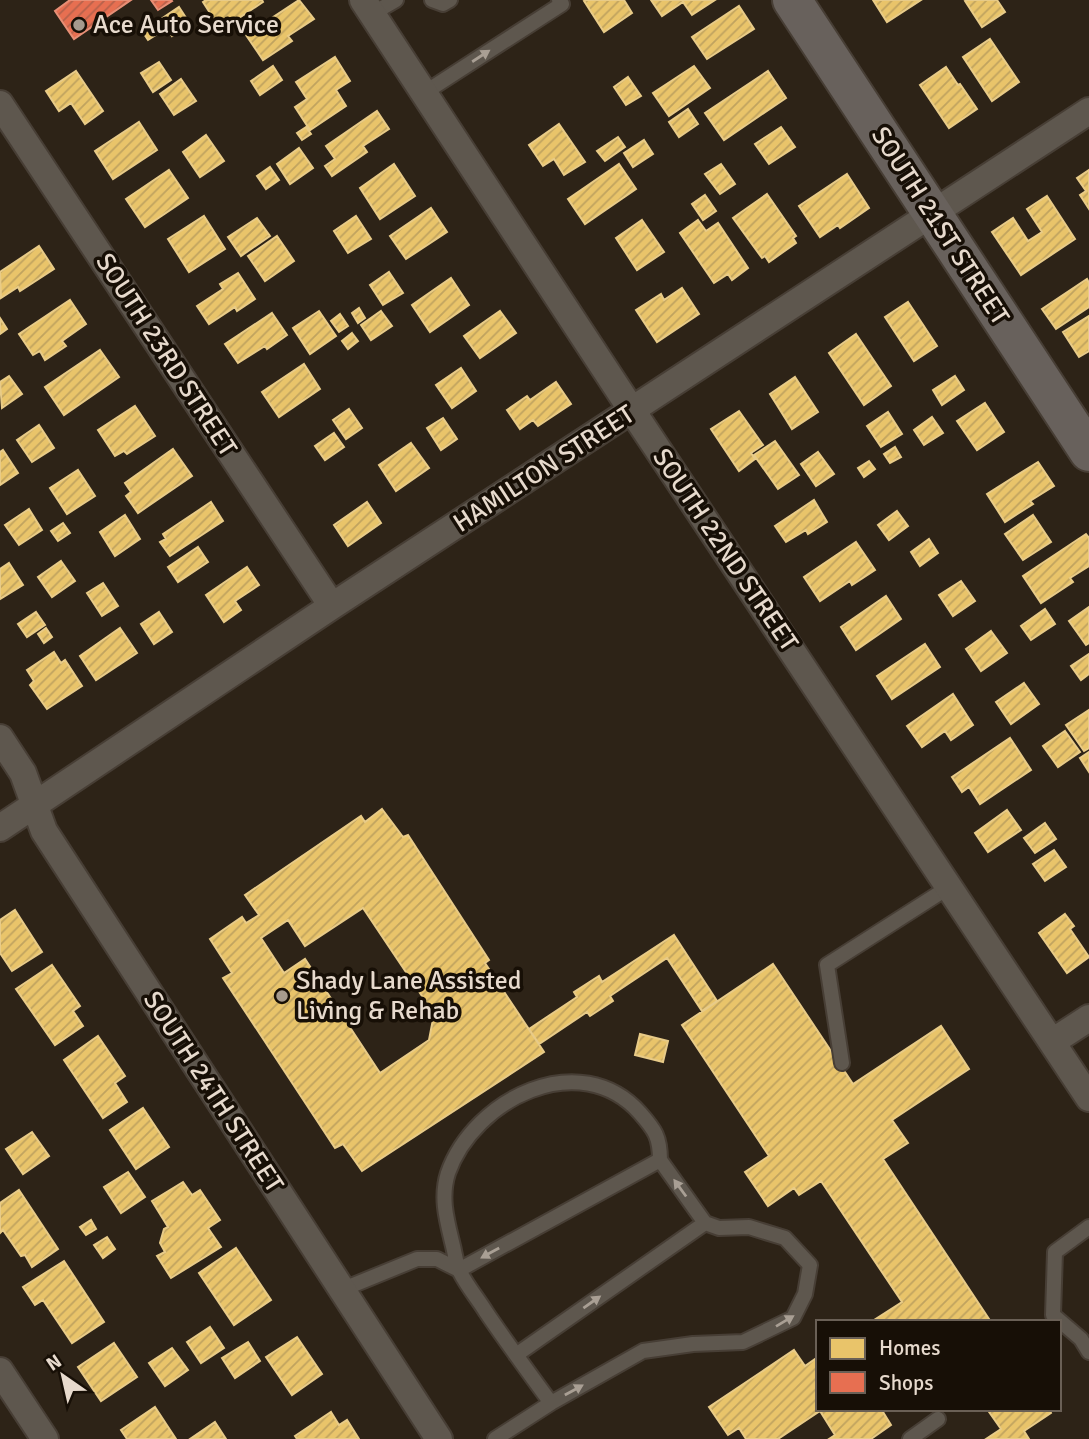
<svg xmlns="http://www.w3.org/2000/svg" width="1089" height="1439" font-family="Signika,sans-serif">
  <defs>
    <pattern id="homes-hatch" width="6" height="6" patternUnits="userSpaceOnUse" patternTransform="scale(1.75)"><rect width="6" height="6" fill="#e9c46a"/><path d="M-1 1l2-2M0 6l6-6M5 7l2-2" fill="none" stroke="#c0a35f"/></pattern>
    <pattern id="shops-hatch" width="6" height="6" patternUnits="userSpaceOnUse" patternTransform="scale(1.75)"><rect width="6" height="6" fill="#e76f51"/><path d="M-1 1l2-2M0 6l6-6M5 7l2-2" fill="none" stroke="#b6614b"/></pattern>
  </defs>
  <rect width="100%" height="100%" fill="#2d2317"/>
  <path fill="url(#homes-hatch)" stroke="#e8cb88" stroke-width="2" fill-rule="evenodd" d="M206,0h56l1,2 -42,28 -18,-28z
    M299,0l15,19 -26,17 4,5 -29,19 -17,-25z
    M586,0h38l8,13 -28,19 -20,-31z
    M651,0h64l-23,15 -9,-13 -21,14z
    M873,0h48l-34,22z
    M967,0h30l8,12 -23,15 -17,-26z
    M739,6l15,23 -47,30 -15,-22z
    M179,7l11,17 -18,12 -11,-17z
    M153,24l6,9 -11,7 -6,-9z
    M990,39l29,43 -27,19 -29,-44z
    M335,57l15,24 -14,9 10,16 -36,24 -15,-23 12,-8 -11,-17z
    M159,62l12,18 -18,12 -12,-19z
    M273,66l9,14 -22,15 -9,-14z
    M694,66l16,22 -41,28 -16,-23z
    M946,67l12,18 2,-1 17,25 -28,19 -29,-43z
    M76,71l27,40 -18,13 -14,-21 -12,8 -13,-20z
    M768,71l18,27 -62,42 -19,-27z
    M628,77l13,19 -15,9 -12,-18z
    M181,79l15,22 -22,14 -14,-21z
    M688,109l10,15 -19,13 -10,-15z
    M377,111l12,18 -26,17 4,6 -35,24 -7,-10 10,-7 -9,-13z
    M139,122l18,28 -44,29 -18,-28z
    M559,124l26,38 -21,13 -10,-16 -11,7 -14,-21z
    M306,127l5,7 -9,6 -5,-7z
    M781,127l14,20 -26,17 -14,-20z
    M206,135l18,26 -24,16 -17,-25z
    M618,137l7,10 -20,14 -8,-10z
    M644,140l9,14 -20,13 -9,-14z
    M299,148l14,20 -23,16 -13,-20z
    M394,164l21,32 -35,23 -20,-31z
    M619,164l17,25 -51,35 -17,-25z
    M721,164l14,20 -15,10 -15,-20z
    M270,167l9,13 -13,9 -9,-13z
    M169,170l19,28 -43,29 -19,-28z
    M1089,170v39l-9,-14 6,-4 -9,-13z
    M847,174l22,34 -29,20 -2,-3 -18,12 -21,-31z
    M767,194l29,42 -3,2 3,5 -27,19 -4,-6 -3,2 -29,-40z
    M705,195l11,16 -13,9 -11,-16z
    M1047,196l28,43 -54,36 -29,-43 21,-14 15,23 14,-9 -15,-23z
    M431,208l16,24 -41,27 -16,-23z
    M204,216l21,33 -36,23 -21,-33z
    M356,216l15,23 -23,14 -14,-22z
    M257,218l13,18 -29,20 -13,-19z
    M642,220l22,32 -27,18 -21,-32z
    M698,220l8,11 12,-8 30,45 -16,12 -4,-6 -14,9 -34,-50z
    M277,236l17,25 -29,20 -17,-25z
    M39,246l15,23 -34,22 -2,-4 -17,11 -1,-26z
    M389,272l14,21 -20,12 -13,-20z
    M238,273l17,26 -18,12 -2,-4 -26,17 -12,-18 26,-17 -3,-5z
    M451,278l18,27 -39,27 -18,-27z
    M1087,279l2,4v24l-33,22 -14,-20z
    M682,288l17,26 -42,28 -21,-32 25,-16 3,6z
    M70,300l16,24 -24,17 4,5 -21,14 -5,-9 -7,4 -14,-21z
    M908,302l29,44 -23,15 -29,-44z
    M359,308l6,10 -7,5 -6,-10z
    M319,311l17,25 -26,18 -17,-26z
    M381,311l11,15 -21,14 -10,-15z
    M500,311l16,22 -36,25 -16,-22z
    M272,313l15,22 -20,14 -2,-3 -27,17 -13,-19z
    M340,314l8,12 -9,6 -8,-11z
    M1089,316v35l-10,6 -16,-25z
    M0,318l7,11 -7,5z
    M352,333l6,8 -10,8 -6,-8z
    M856,334l35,52 -27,19 -35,-52z
    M100,350l19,27 -55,38 -19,-28z
    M304,364l16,25 -41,28 -17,-25z
    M461,368l15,23 -24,17 -16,-23z
    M9,376l13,18 -20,14 -2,-26z
    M955,376l9,14 -22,15 -9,-15z
    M795,377l23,35 -26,17 -22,-35z
    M556,382l15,22 -33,22 -5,-6 -13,9 -13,-19 20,-14 3,4z
    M985,403l19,29 -27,18 -20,-29z
    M135,406l20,30 -28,18 -3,-3 -9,5 -17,-26z
    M349,409l13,19 -16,11 -13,-19z
    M739,411l24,34 -12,8 4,6 -16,12 -28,-42z
    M888,412l14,22 -21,13 -14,-21z
    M932,417l11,16 -19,12 -10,-15z
    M443,418l14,21 -16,11 -14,-22z
    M39,425l15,23 -22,14 -15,-22z
    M334,433l10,14 -19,13 -10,-14z
    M775,441l24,34 -21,14 -24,-34z
    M411,443l18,25 -33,23 -17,-26z
    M895,447l6,10 -11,6 -6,-9z
    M173,449l19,27 -54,37 -12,-17 5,-4 -6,-9z
    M3,450l15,23 -18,12v-33z
    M818,452l16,22 -18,12 -15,-22z
    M869,461l6,8 -11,8 -6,-9z
    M1038,462l16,24 -24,15 3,3 -28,18 -18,-28z
    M78,470l17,26 -28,18 -17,-26z
    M814,500l13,22 -19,12 -2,-4 -20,12 -11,-16z
    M211,502l12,19 -53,35 -10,-14 6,-3 -3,-5z
    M367,502l14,21 -33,23 -14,-21z
    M29,509l13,21 -23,15 -14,-20z
    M897,511l11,15 -19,14 -11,-15z
    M125,515l15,24 -25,17 -15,-24z
    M1033,515l18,27 -28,18 -18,-26z
    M63,523l7,10 -12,8 -7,-10z
    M1086,534l3,4v28l-19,12 3,4 -32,21 -18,-27z
    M929,539l9,14 -18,13 -9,-14z
    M856,542l19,28 -23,15 -2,-4 -30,20 -16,-24z
    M198,547l10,15 -30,20 -10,-15z
    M61,561l14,20 -23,16 -14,-20z
    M9,563l14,22 -23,14v-30z
    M247,567l12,18 -24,16 6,9 -17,12 -18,-27z
    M961,581l14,20 -22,15 -14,-21z
    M103,583l15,23 -16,10 -15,-23z
    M886,596l15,23 -45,31 -15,-23z
    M1089,607v36l-3,2 -17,-24z
    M1045,609l10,15 -24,16 -10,-14z
    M36,612l9,13 -18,12 -9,-13z
    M159,612l13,20 -18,12 -13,-20z
    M46,628l6,9 -8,6 -6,-9z
    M120,628l17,25 -41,27 -16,-24z
    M991,631l16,22 -26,18 -15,-22z
    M925,644l15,23 -48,32 -15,-23z
    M54,652l7,11 4,-3 17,26 -35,23 -17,-24 4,-4 -7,-11z
    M1089,654v20l-8,6 -10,-14z
    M1024,683l15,21 -28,20 -15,-22z
    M953,694l20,31 -22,15 -6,-9 -23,16 -15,-21z
    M1089,710v38l-5,3 -18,-26z
    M1065,731l15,21 -22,15 -15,-21z
    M1010,738l21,32 -51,34 -11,-17 -7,5 -10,-15z
    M1089,752v20l-9,-14z
    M382,809l21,28 5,-2 81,125 -4,3 59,89 -182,119 -19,-27 -8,4 -112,-170 9,-5 -22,-34 32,-22 4,6 13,-8 -14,-20 116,-79 4,6zM363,908l71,106 -5,26 -49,33 -75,-114 -21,14 -23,-35 27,-18 17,26z
    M1007,810l14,20 -33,22 -13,-19z
    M1045,823l11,16 -21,14 -11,-15z
    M1054,850l12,17 -21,14 -12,-17z
    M15,910l27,42 -30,19 -12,-18v-33z
    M1065,914l9,12 -4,3 19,28 -22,16 -28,-40z
    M674,935l43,66 -15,10 -35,-53 -57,38 3,5 -23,15 -3,-4 -48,32 -10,-15 48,-32 -3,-5 25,-16 3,6z
    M773,964l80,120 88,-58 28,43 -77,51 16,23 -25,16 108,163h-120l31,-20 -81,-121 -22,14 -5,-7 -26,18 -23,-34 24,-16 -87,-131z
    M52,965l28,41 -7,5 10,15 -28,19 -39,-56z
    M640,1034l28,7 -5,21 -28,-7z
    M98,1036l27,40 -10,7 12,19 -24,16 -39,-58z
    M143,1108l26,39 -33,22 -26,-39z
    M32,1132l17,24 -26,18 -17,-25z
    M128,1172l17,25 -24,16 -17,-26z
    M183,1182l9,13 8,-5 20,30 -12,8 13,19 -50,31 -14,-22 8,-4 -5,-9 4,-14 4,-2 -16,-26z
    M19,1190l39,59 -26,18 -7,-12 -4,1 -18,-26 -3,3v-30z
    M91,1220l5,9 -10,6 -6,-8z
    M107,1237l8,12 -12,9 -9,-13z
    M236,1248l35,52 -37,25 -35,-52z
    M64,1261l40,61 -32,21 -29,-43 -8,5 -12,-18z
    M210,1327l14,21 -23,15 -14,-21z
    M297,1337l25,37 -30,21 -26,-38z
    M248,1342l12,19 -25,17 -13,-20z
    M114,1343l23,34 -36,24 -23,-34z
    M172,1348l16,22 -23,16 -16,-23z
    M794,1350l11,16 13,-9v52h69l-4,3 8,13 -20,14h-42l6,-4 -15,-24 -42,28h-32l-7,-11 -11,7 -19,-28z
    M155,1407l21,32h-49l-6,-9z
    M987,1409h62l2,4 -27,18 5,8h-43l15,-10z
    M331,1412l8,13 8,-5 12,19h-62l-2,-3z
    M215,1422l11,17h-36z"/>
  <path fill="url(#shops-hatch)" stroke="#e78f76" stroke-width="2" d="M70,0h61l-57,39 -19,-28z
    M151,0h20l1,1 -14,9z"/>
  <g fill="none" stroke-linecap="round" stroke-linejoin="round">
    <defs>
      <path id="lane" d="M432,0l11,4 7,-4
        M372,14l24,-14
        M424,93l138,-89 -3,-4
        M842,1063l-15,-98 122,-78
        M1089,1227l-34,25 -2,63 28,24 8,13
        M341,1290l76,-31h20l22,11 201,-110 45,63 14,5 30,-1 36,11 25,27 -5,29 -12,24 -50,24 -50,2 -50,7 -92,52 -56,36
        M516,1355l189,-132
        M551,1403c-22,-30 -44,-60 -65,-91 -8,-13 -19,-26 -26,-40 -4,-8 -5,-18 -7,-26 -6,-25 -13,-48 -5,-73 26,-74 132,-127 192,-60 15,17 20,24 20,47
        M910,1439l28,-20"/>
      <path id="street" d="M363,0l270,412 456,686
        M0,104l332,502
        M0,738l23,35 21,58 395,608
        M0,828l332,-222 757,-495
        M1052,1042l37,-24
        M0,1371l45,68"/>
      <path id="secondary" d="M792,0l297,452"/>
    </defs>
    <use href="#lane" stroke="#473e35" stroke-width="18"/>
    <use href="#street" stroke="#473e35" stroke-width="30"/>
    <use href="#secondary" stroke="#473e35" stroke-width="42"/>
    <use href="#lane" stroke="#5e574e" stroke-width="14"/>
    <use href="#street" stroke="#5e574e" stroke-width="26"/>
    <use href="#secondary" stroke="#68615c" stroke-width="38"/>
  </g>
  <defs><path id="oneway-solid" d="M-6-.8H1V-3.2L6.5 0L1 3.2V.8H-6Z" transform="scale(1.75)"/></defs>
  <g fill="#a99f94">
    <use href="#oneway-solid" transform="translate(481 56) rotate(-33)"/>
    <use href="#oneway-solid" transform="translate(680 1188) rotate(-126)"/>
    <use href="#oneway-solid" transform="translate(490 1253) rotate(151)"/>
    <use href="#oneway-solid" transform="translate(592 1302) rotate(-35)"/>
    <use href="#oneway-solid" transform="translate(785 1321) rotate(-31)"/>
    <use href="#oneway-solid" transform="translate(574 1390) rotate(-29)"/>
  </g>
  <g fill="#a69a8d" stroke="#170f06" stroke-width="2.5">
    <circle cx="79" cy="25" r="7"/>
    <circle cx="282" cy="996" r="7"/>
  </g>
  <g text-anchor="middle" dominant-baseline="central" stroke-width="7" stroke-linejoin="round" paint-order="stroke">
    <g font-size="26" fill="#e7dacd" stroke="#170f06" text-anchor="start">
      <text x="93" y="25">Ace Auto Service</text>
      <text x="296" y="981">Shady Lane Assisted<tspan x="296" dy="30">Living &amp; Rehab</tspan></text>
    </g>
    <g font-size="26" fill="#e7dacd" stroke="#170f06">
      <text transform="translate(940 226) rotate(57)">SOUTH 21ST STREET</text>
      <text transform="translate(166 355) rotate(57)">SOUTH 23RD STREET</text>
      <text transform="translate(544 469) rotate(-33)">HAMILTON STREET</text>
      <text transform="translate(725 550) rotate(56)">SOUTH 22ND STREET</text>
      <text transform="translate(213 1092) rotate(57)">SOUTH 24TH STREET</text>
    </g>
  </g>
  <rect x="816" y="1320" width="245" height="91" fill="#170f06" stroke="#6a6056" stroke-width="2"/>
  <rect x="830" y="1338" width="35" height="21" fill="#e9c46a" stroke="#6a6056" stroke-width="2"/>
  <text x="879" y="1355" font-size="21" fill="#e7dacd">Homes</text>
  <rect x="830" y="1372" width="35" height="21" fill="#e76f51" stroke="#6a6056" stroke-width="2"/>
  <text x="879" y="1390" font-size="21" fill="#e7dacd">Shops</text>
  <g transform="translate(63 1376) rotate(326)" stroke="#170f06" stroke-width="5" paint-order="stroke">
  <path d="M0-5L12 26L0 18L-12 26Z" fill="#e7dacd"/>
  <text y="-10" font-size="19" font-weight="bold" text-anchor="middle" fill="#e7dacd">N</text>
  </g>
</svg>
